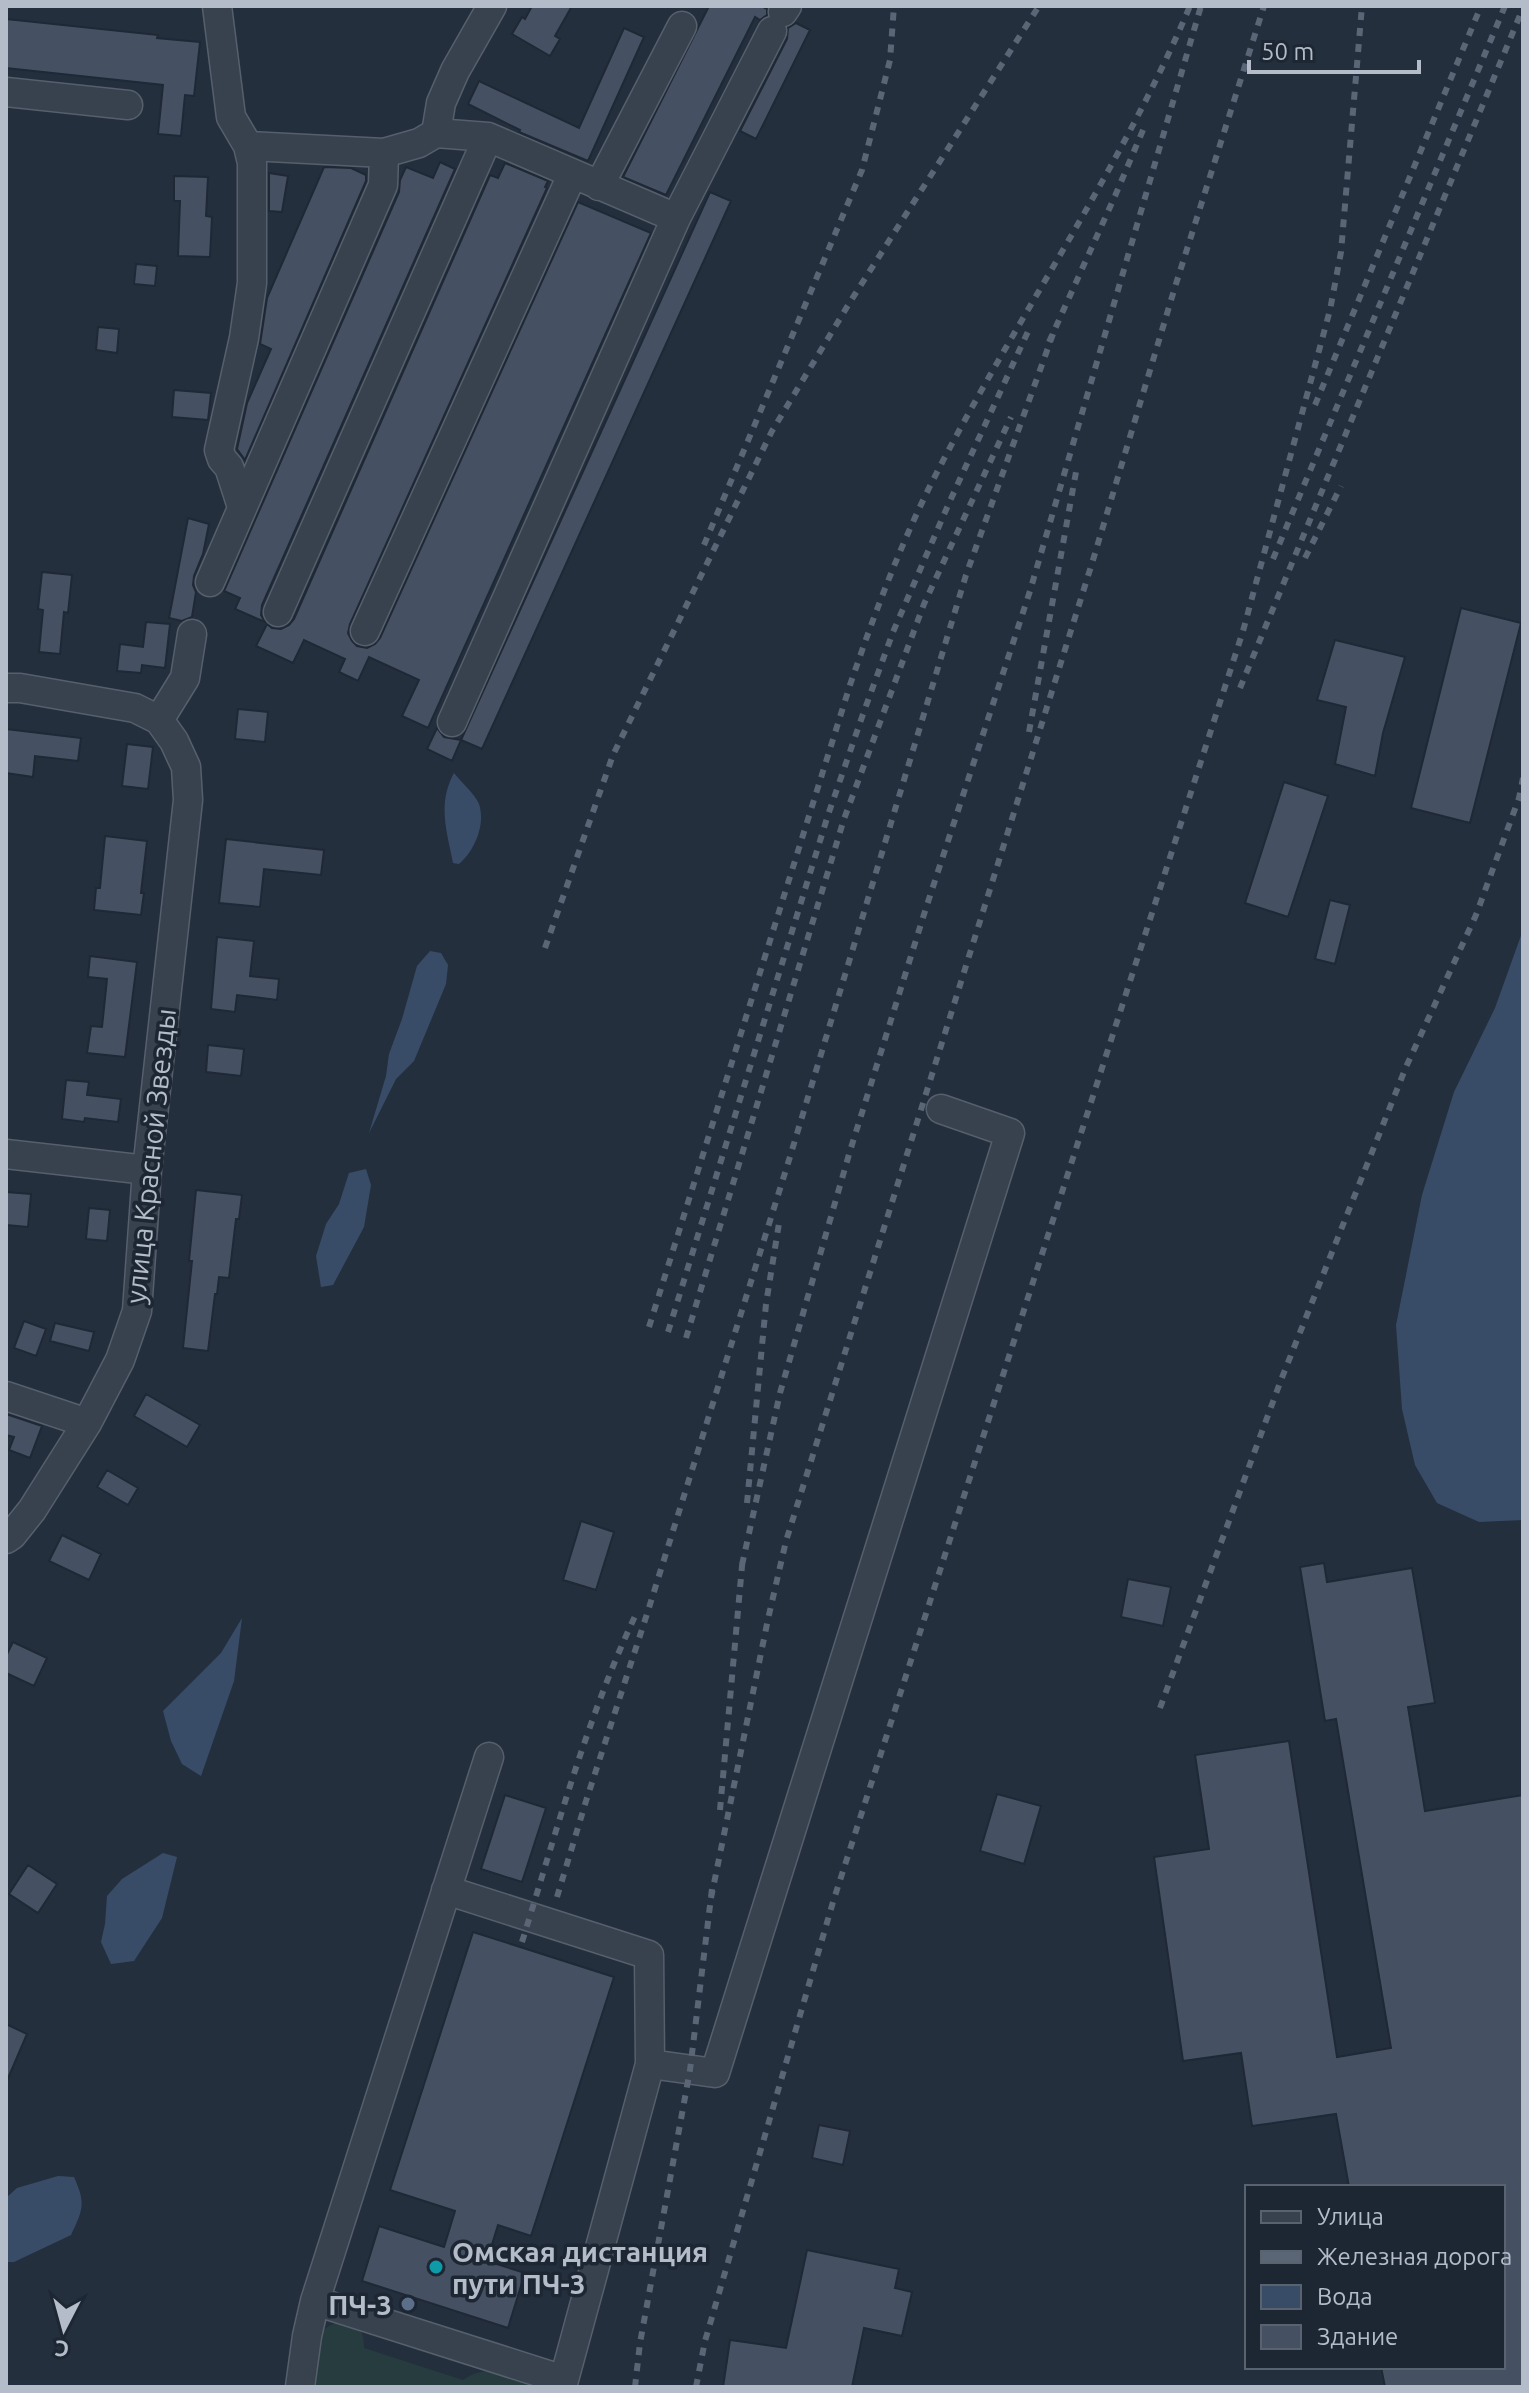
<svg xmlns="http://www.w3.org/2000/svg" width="1529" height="2393" font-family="Ubuntu,sans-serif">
  <rect width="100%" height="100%" fill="#242f3e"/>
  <path fill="#263c3f" d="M338,2322c19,5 26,4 26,26l99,32c24,-17 53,-7 75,7h-223c-5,-11 -1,-42 6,-53 4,-7 10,-9 17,-12z"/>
  <path fill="#394c67" d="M454,773c7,9 21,21 25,31 7,21 -5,47 -20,60l-6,-1c-6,-32 -16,-59 1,-90z
    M1523,930v590l-44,2 -42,-19 -22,-38 -13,-56 -6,-84 26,-130 32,-103 41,-84z
    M430,951l11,2 7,12 -2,19 -32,77 -18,18 -27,54 17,-57 3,-22 13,-35 15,-53z
    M366,1169l5,16 -7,42 -31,58 -12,2 -5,-31 10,-32 13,-20 10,-31z
    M242,1618l-8,63 -33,95 -19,-12 -11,-23 -8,-30 58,-58z
    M163,1853l14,4 -15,61 -28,43 -23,3 -10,-22 4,-18 2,-28 15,-17z
    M58,2176l16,1c12,27 9,32 -3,58l-57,27h-8l1,-65 10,-9z"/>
  <path fill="#455162" stroke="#1f2835" stroke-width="2" d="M532,6h40l-17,30 5,3 -10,17 -38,-22 10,-17 3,2z
    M709,6h52l6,3v6l-7,5 -5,-3 -89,178 -43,-18z
    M6,19l152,16 -1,3 43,4 -6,54 -9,-1 -4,41 -23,-2 5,-49 -157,-17z
    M796,23l14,7 -54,109 -16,-8 47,-92 1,-11z
    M624,28l20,9 -56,124 -69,-29 1,-2 -52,-26 11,-23 100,47z
    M440,162l15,7 -193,436 -1,10 4,7 -30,-13 5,-11 -16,-7 175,-399 1,-12 6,-13 27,11z
    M505,163l43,18 -3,6 2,1 -197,436 -2,9 4,8 5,5 10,2 8,-4 5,-6 198,-436 73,31 -223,495 -26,-12 17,-36 -50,-23 -11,24 -19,-9 6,-13 -41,-19 -11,23 -37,-17 11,-22 5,4 9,1 8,-4 5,-6 196,-444 8,3z
    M324,167l27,1 15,7v6l-121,279 -8,-11 10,-46 24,-54 -11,-5 7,-46z
    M269,173l19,3 -6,36 -13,-1z
    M174,176l34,1 -2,39 6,1 -2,40 -32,-1 2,-55h-6z
    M710,192l21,9 -249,548 -21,-9z
    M136,264l21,2 -2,20 -21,-2z
    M98,327l21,2 -2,24 -21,-3z
    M174,390l37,3 -3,27 -36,-3z
    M188,518l21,6 -6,30 -9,22 -1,9 3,7 -4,25 -10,4 -13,-3z
    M42,572l30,3 -4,38 -4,-1 -4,42 -21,-2 4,-42 -5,-1z
    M1461,608l60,15 -51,200 -59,-15z
    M146,622l24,2 -5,44 -23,-3 -1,8 -24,-2 3,-27 23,3z
    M1335,640l70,17 -22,76 -8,43 -40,-12 11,-57 -29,-7z
    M238,709l30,3 -3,30 -30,-3z
    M437,728l7,9 17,3 -9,21 -25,-12z
    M6,729l75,9 -3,23 -43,-5 -2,21 -27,-4z
    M127,744l26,3 -5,42 -26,-3z
    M1284,782l44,14 -40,121 -43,-14z
    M105,836l42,5 -6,52h3l-3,22 -47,-5 2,-22h4z
    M226,839l98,11 -3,25 -57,-6 -4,38 -41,-4z
    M1330,900l20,5 -15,59 -20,-5z
    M217,937l37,4 -4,35 29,3 -2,21 -40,-5 -2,17 -24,-3z
    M90,956l47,6 -12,95 -38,-4 4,-27 11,1 5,-48 -19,-2z
    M208,1045l36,4 -3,27 -35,-4z
    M66,1080l23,2 -2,13 34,4 -3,23 -33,-4 -1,4 -22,-3z
    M196,1190l46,5 -3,24h-3l-7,59 -10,-1 -2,17h-2l-7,57 -25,-3 9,-87h-3z
    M6,1192l25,2 -3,33 -22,-2z
    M89,1208l21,2 -3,31 -21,-2z
    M24,1321l22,8 -10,27 -22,-8z
    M55,1323l39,9 -5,19 -39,-10z
    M146,1394l54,31 -13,22 -53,-31z
    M6,1414l36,12 -12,32 -21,-8 5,-13 -8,-2z
    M107,1470l31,18 -10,17 -31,-18z
    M581,1521l33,11 -18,58 -33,-10z
    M62,1535l39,19 -12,26 -40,-19z
    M1324,1563l3,19 85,-14 23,135 -27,4 17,104 98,-16v592h-138l-4,-20h122v-180h-154l-13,-73 -84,12 -11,-73 -58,8 -29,-204 55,-8 -14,-94 94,-14 48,316 54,-9 -55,-329 -11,2 -25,-154z
    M1128,1579l43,8 -8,39 -42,-9z
    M13,1642l34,16 -13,28 -28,-13v-17z
    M997,1794l44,12 -17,58 -44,-13z
    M505,1795l41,13 -24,74 -41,-13z
    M28,1865l29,19 -19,29 -29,-19z
    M473,1932l141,45 -83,259 -33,-11 -11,36 38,12 -17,55 -146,-47 17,-55 65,21 11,-36 -65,-21z
    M6,2024l21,10 -21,49z
    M819,2125l31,6 -7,34 -31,-7z
    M807,2250l92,19 -4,19 17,4 -10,44 -38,-8 -12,59h-129l7,-47 56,8z"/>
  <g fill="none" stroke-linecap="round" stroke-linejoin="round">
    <defs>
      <path id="minor" d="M217,6l14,111 17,29 4,17v120l-8,55 -25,112 3,9 7,8 13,40
        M783,12l4,-6
        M6,92l122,13
        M436,133l5,-30 14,-32 37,-65
        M248,146l136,7 35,-10 17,-10 52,4 188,81
        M599,186l83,-160
        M210,582l173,-397 1,-32
        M278,612l210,-475
        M365,631l207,-456
        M6,688h14l115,20 24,12 15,21 12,26 2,33 -41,370 -10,141 -17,49 -33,63 -55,87 -20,25 -6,4
        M159,720l26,-42 7,-44
        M452,722l224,-504 96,-187
        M6,1154l141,16
        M6,1396l81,27
        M446,1890l203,65 1,109 -88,323
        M650,2064l65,9 295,-940 -69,-24
        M315,2301l249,79
        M300,2387l7,-51 8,-35 174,-544"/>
    </defs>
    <use href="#minor" stroke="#565f6c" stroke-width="31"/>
    <use href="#minor" stroke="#38414e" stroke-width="28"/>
    <path stroke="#5a6575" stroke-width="6" stroke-dasharray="8 8" stroke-linecap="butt" d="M1049,342l66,-146 31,-73
      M1315,405l166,-399
      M704,545l158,-375 28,-110 4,-54
      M1305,558l36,-72
      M1273,559l232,-553
      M1240,688l283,-680
      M1029,732l47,-260
      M545,948l68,-193 159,-324 78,-129 189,-296
      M649,1327l201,-642c24,-70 49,-137 82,-203 82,-161 187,-309 258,-476
      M668,1332l160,-517 34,-98 31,-85 56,-129 82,-178
      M686,1338l158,-519 80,-215 87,-187
      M747,1503l19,-199 14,-87
      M742,1565l38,-172 70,-242 76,-243 104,-317 171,-585
      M1160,1708l121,-328 125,-313 70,-152 43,-117 4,-20
      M720,1810l23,-255
      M557,1897l29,-96 61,-187 142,-454 177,-585 87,-241
      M711,1898l57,-279 18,-78 307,-981 82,-273 89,-281
      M522,1942c35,-112 65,-226 116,-332
      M635,2387l5,-44 50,-273 22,-181
      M696,2387l9,-46 128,-439 410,-1271 87,-321 11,-58 21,-246"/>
  </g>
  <circle fill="#0f9aa8" stroke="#1d2633" stroke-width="3" cx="436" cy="2267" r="8"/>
  <circle fill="#5c6f8a" stroke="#1d2633" stroke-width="3" cx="408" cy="2304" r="8"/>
  <g text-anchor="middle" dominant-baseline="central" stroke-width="7" stroke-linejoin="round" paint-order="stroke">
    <g font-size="28" fill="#b4bcc9" stroke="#1d2633">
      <text transform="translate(150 1156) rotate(-84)">улица Красной Звезды</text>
    </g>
    <g font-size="28" font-weight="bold" fill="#b4bcc9" stroke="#1d2633" text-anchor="start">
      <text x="452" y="2251">Омская дистанция<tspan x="452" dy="32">пути ПЧ-3</tspan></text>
      <text x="392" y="2304" text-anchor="end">ПЧ-3</text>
    </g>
  </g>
  <rect width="1529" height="2393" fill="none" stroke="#b4bcc9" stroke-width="16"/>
  <rect x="1245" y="2185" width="260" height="184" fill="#1d2633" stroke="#59626f" stroke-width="2"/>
  <rect x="1261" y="2211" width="40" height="12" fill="#38414e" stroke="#59626f" stroke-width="2"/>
  <text x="1317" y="2225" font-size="24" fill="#b4bcc9">Улица</text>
  <rect x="1261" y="2251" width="40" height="12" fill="#5a6575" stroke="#59626f" stroke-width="2"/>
  <text x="1317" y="2265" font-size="24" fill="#b4bcc9">Железная дорога</text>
  <rect x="1261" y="2285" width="40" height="24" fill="#394c67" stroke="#59626f" stroke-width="2"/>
  <text x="1317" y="2305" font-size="24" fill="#b4bcc9">Вода</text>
  <rect x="1261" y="2325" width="40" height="24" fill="#455162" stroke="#59626f" stroke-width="2"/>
  <text x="1317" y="2345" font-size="24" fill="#b4bcc9">Здание</text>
  <g transform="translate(64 2329) rotate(186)" stroke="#1d2633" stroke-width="6" paint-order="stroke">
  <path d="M0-6L14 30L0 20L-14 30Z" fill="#b4bcc9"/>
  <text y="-12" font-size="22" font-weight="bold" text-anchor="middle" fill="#b4bcc9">С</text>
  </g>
  <path d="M1249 60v12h170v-12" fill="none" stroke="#b4bcc9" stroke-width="4"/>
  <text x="1261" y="60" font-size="24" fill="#b4bcc9" stroke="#1d2633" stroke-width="6" paint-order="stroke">50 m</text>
</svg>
